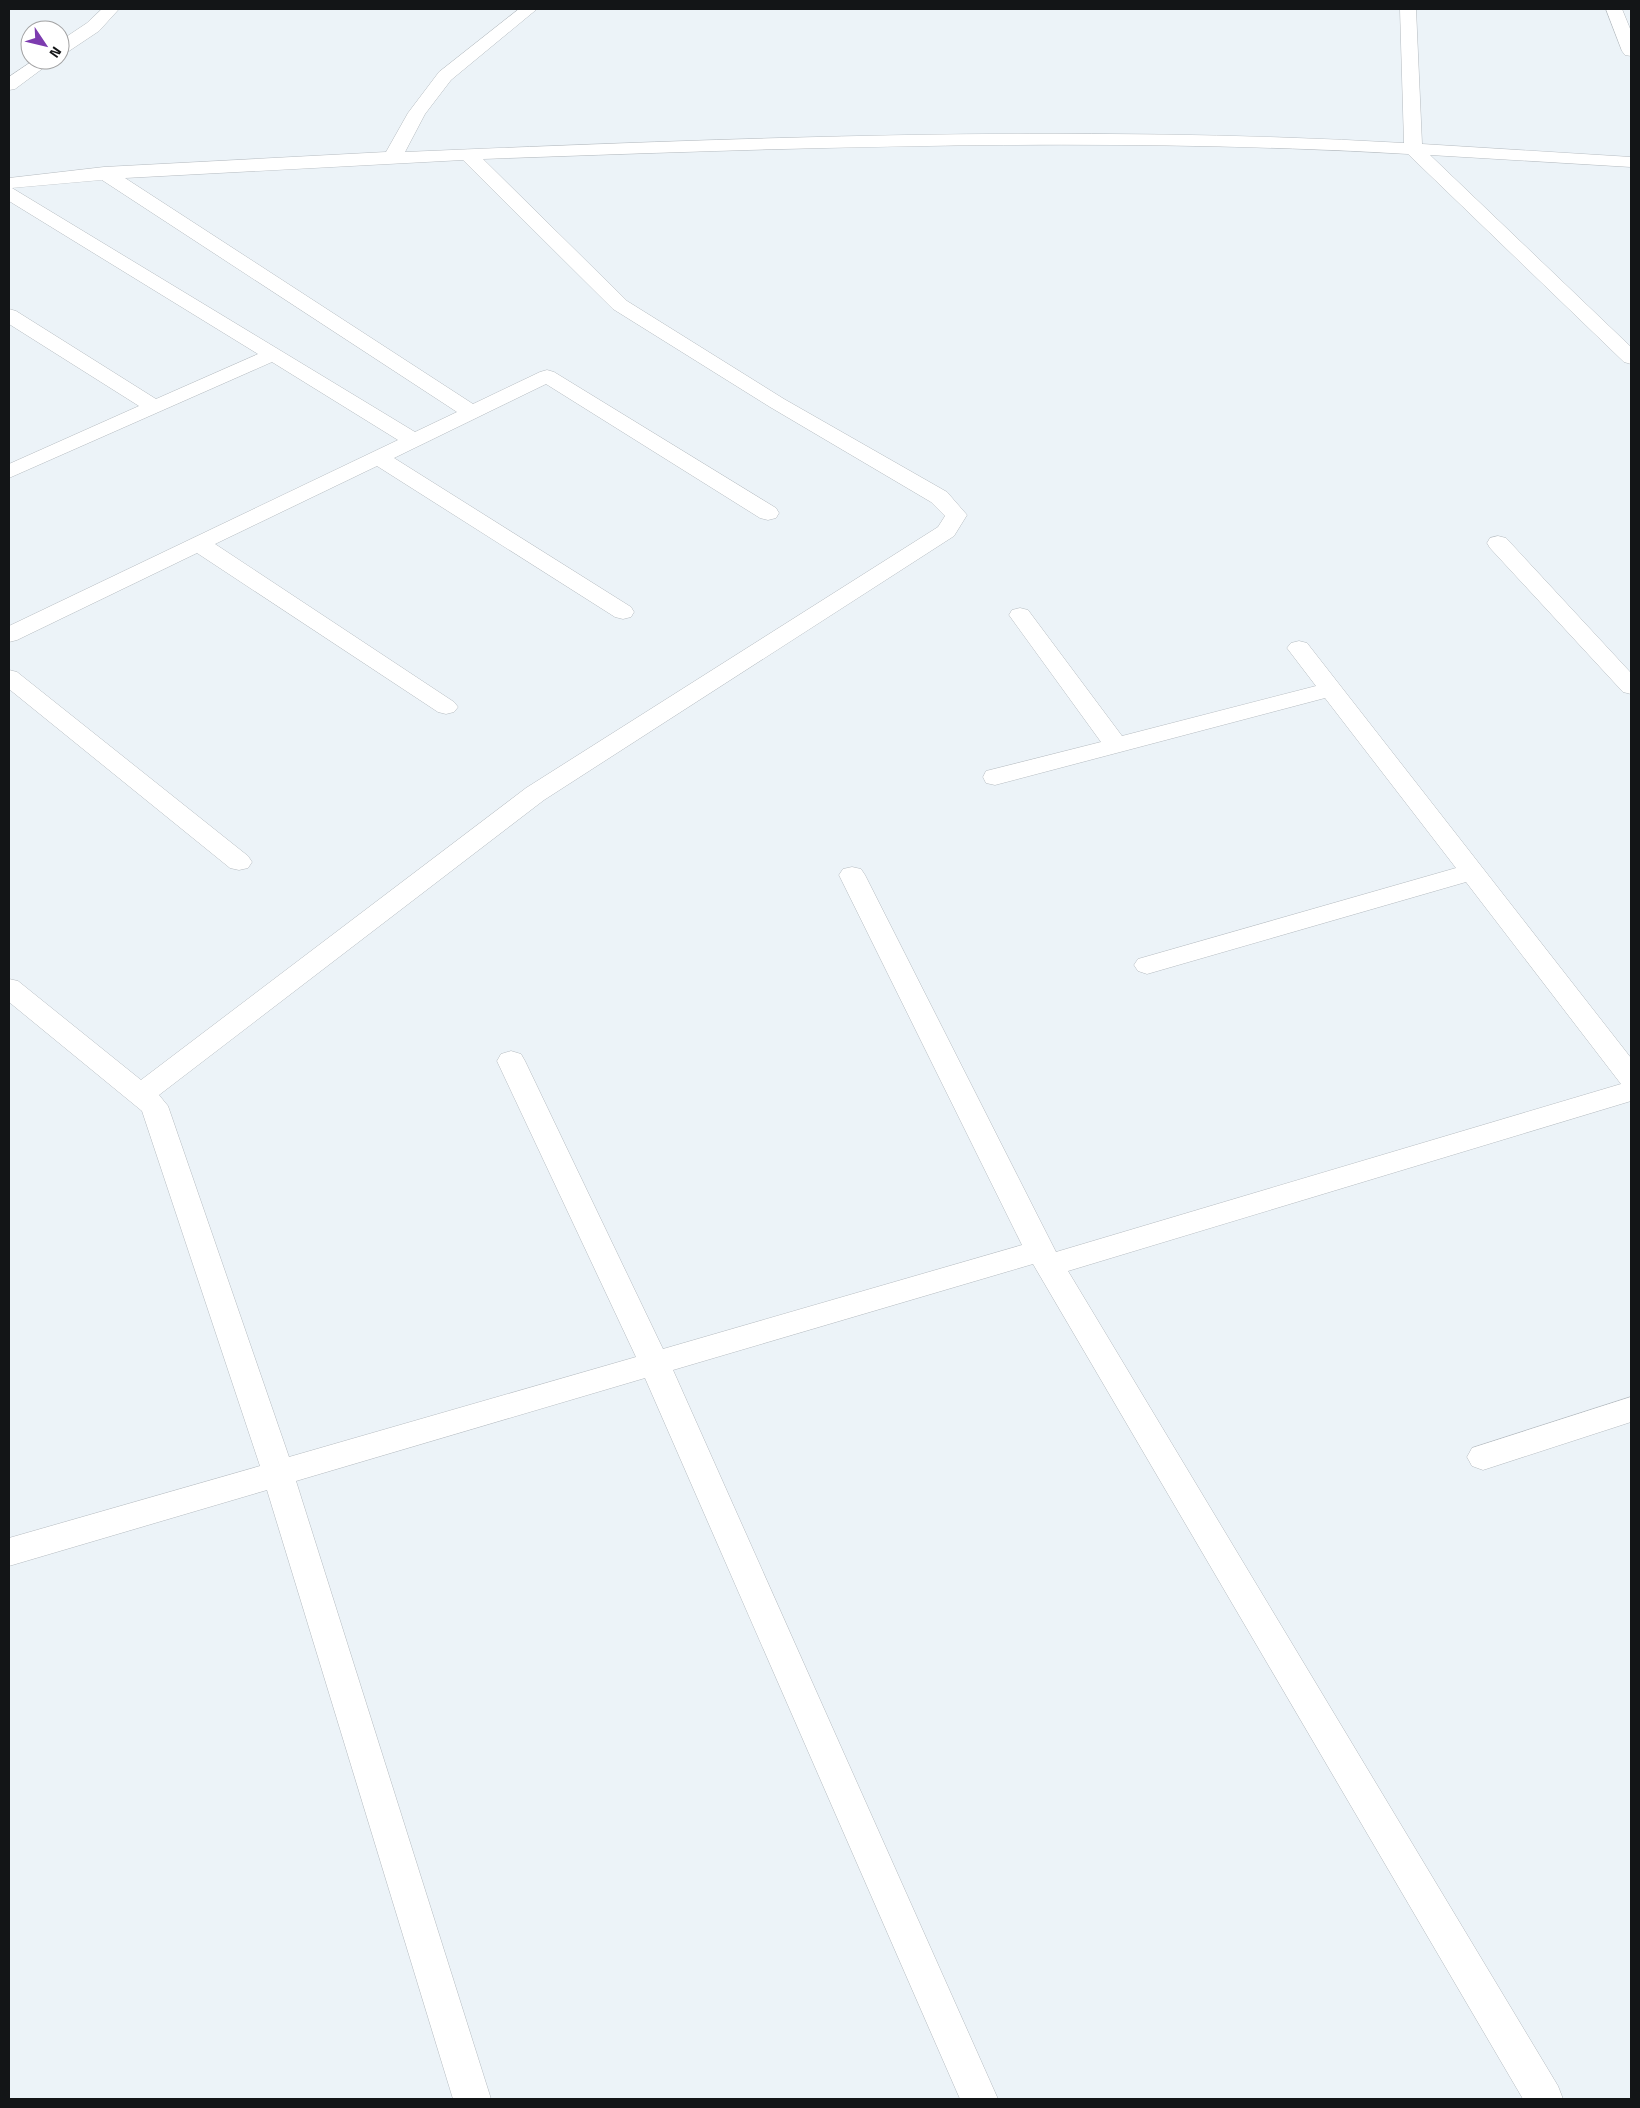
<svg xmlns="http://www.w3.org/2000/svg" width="1640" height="2108" font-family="'Titillium Web',sans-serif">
  <rect width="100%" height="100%" fill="#ecf3f8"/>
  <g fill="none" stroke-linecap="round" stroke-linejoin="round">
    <defs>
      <path id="minor" d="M102,9h17l-20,22 -33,22 -6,1v-13l27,-18z
        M519,9h18l-86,71 -26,34 -20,38c332,-14 666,-28 999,-9l-4,-134h16l6,135 209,13v10l-201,-12 201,192v17l-7,-2 -216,-208c-308,-18 -617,-6 -925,5l144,142 157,98 163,93 20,23 -13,21 -410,264 -385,295 9,11 121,351 347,-100 -139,-296 4,-7 10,-3 10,3 4,7 138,288 359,-104 -183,-370 4,-6 9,-2 9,2 4,6 191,377 565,-168 -155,-202 -319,92 -9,-3 -4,-6 4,-6 318,-91 -131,-170 -330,87 -9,-2 -3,-6 3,-6 115,-29 -92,-127 3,-5 8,-2 8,2 94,126 194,-50 -29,-38 4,-5 8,-2 8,2 324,415v43l-563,170 490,815 5,13h-40l-490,-835 -360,106 325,729h-38l-315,-721 -349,103 195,618h-38l-186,-609 -258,76v-28l251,-72 -118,-355 -133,-109v-23l9,2 123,99 385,-292 412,-261 7,-11 -14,-14 -161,-95 -157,-98 -150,-149 -338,18 348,226 67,-32 7,-2 7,2 222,136 3,5 -3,5 -8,2 -8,-2 -214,-134 -152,74 237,149 3,5 -3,5 -8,2 -8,-2 -238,-151 -162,78 239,158 4,5 -4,5 -8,2 -8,-2 -241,-159 -180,87 -8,2v-16l389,-186 -126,-78 -263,116v-14l130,-58 -130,-82v-15l7,2 140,88 102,-45 -249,-153v-23l95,-11 282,-15 22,-39 31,-41zM102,180l355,232 -42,20 -403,-244z
        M1606,9h16l9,22v25l-6,-1 -3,-4z
        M34,60h20l-39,29 -6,1v-13z
        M1498,536l8,2 125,135v21l-8,-2 -133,-144 -3,-5 3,-5z
        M9,670l8,2 231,184 4,6 -4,6 -9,2 -9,-2 -221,-179z
        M1631,1397v25l-148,48 -11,-4 -5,-9 5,-9z"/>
    </defs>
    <use href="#minor" stroke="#b5bbc0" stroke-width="1"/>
    <use href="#minor" fill="#fff" fill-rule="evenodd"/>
  </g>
  <rect width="1640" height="2108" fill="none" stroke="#131517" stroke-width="20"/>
  <g transform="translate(45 45) rotate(125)"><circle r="24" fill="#ffffff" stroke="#a1a1a2"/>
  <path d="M0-4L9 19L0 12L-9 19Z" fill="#7c3baf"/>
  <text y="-8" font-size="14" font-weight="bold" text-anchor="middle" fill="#131517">N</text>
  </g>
</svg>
